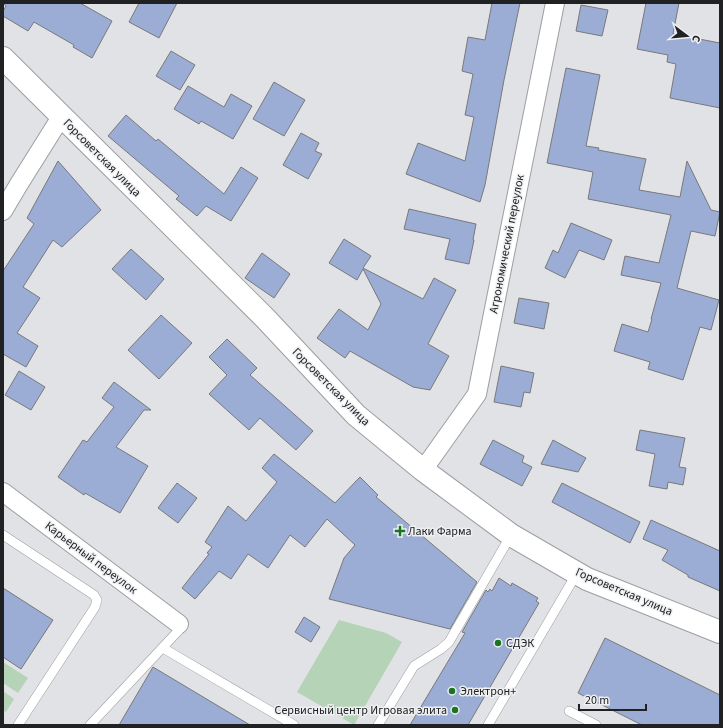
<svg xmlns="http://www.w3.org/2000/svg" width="723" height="728" font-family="'Source Sans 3',sans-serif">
  <rect width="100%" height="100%" fill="#e1e2e5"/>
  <path fill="#b5d3b6" d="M339,620l47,13 16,9 -48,83 -57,-33z
    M3,662l25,16 -10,15 -15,-10z
    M3,691l11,8 -8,13 -3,-2z"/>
  <path fill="#9badd4" stroke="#78797b" d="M3,3h77l32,18 -20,37 -19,-11 1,-2 -40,-23 -6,9 -25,-15v-5l3,-5z
    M139,3h38l-18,35 -30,-16z
    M492,3h28l-16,77 -19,105 -5,17 -74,-28 12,-31 47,18 9,-44 -9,-2 8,-41 -11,-3 6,-34 17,3z
    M646,3h33l-6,31 47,9v65l-50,-10 6,-34 -9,-2 1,-7 -31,-6z
    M581,5l27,5 -6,26 -26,-5z
    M171,51l24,14 -15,25 -24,-14z
    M566,68l34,7 -14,71 13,2 -1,2 48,9 -7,31 41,7 7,-36 24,49 9,2 -5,24 -24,-5 -14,57 42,12 -8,30 -11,-3 -17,53 -35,-11 2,-7 -36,-11 8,-27 26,8 4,-13h-1l10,-36 -40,-8 4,-19 34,7 12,-48 -83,-16 5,-27 -46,-9z
    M274,82l31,18 -21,36 -31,-17z
    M188,86l36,21 7,-13 21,12 -19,33 -32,-18 -2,3 -25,-15z
    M126,115l30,26 2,-2 66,55 17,-27 17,11 -27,43 -25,-15 -9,10 -21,-17 3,-3 -71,-60z
    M301,133l18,10 -4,8 7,3 -14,25 -25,-14z
    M58,161l43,49 -39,37 -9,-7 -30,47 17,11 -23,35 21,13 -12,21 -23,-13v-83l31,-47 -7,-6z
    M409,209l67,15 -3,16h1l-5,24 -24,-5 5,-20 -46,-10z
    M571,223l41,17 -8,20 -25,-10 -14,28 -20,-10 8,-18 5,3z
    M344,239l27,17 -8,12 60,31 11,-21 22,12 -28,54 21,12 -19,34 -17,-3 -63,-36 -5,7 -28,-20 22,-29 29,21 13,-26 -18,-35 -6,11 -28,-17z
    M131,249l33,30 -18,21 -34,-31z
    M262,253l28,21 -16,24 -29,-20z
    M519,298l30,5 -5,26 -30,-6z
    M161,315l31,28 -33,36 -31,-29z
    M227,339l30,29 -7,7 63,56 -17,19 -36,-32 -11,12 -40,-36 18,-19 -18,-18z
    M501,366l33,7 -4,20 -6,-1 -3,15 -27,-5z
    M19,371l26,16 -14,23 -26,-15z
    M114,382l37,28h-7l-28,37 32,19 -28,47 -35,-20 -1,2 -26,-18 25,-37 4,2 27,-35 -12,-9z
    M640,430l45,8 -6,29 7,1 -3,17 -15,-3 -1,7 -18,-3 6,-32 -19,-4z
    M493,440l31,16 -2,6 10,5 -10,19 -42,-22z
    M553,440l33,18 -8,14 -37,-8z
    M274,454l61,49 25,-26 18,18 -2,2 101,85 -27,47 -121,-30 15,-41 11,-13 -28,-26 -22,28 -15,-12 -22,33 -20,-14 -17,25 -12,-8 -24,28 -13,-11 27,-34 -2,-1 5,-6 -7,-5 23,-36 18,15 31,-39 -15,-14z
    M177,483l20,15 -19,25 -20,-15z
    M562,483l78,39 -10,21 -78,-41z
    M651,520l69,31v40l-32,-14v-2l-26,-15 6,-10 -25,-11z
    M499,578l12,8 1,-3 26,15 -2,3 3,2 -71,122h-58l55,-92 -3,-1 24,-42 2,2 2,-3 2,2z
    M3,588l50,32 -32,49 -18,-12z
    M304,617l16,10 -9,15 -16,-10z
    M605,638l115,57v30h-78l-64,-32z
    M153,667l97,58h-131z"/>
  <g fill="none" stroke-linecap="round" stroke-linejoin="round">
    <defs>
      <path id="service" d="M3,535l91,60 3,5 -2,7 -77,118
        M163,648l131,77
        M569,711l27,14
        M90,725l89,-95v-6
        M378,725l36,-59 27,-17 8,-7 62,-107
        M488,725l89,-152"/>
      <path id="minor" d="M3,211l16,-27 42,-67
        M423,470l54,-76 78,-391
        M3,492l176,132"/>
      <path id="tertiary" d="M3,58l262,260 91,97 67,55 88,65 76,44 133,53"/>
    </defs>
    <use href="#service" stroke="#9c9ea0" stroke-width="10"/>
    <use href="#minor" stroke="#9c9ea0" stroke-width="20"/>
    <use href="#tertiary" stroke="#9c9ea0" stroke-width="24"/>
    <use href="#service" stroke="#fff" stroke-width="9"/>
    <use href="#minor" stroke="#fff" stroke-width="18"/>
    <use href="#tertiary" stroke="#fff" stroke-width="22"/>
  </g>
  <g fill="#1a7422" stroke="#eef0f2" stroke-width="1.5">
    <path d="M398 525h4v4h4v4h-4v4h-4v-4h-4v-4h4z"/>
    <circle cx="498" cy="643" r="4"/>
    <circle cx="452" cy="691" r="4"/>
    <circle cx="455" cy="710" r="4"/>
  </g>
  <g text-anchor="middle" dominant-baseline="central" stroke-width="3" stroke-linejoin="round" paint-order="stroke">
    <g font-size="12" fill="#202122" stroke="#eef0f2">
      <text transform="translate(102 158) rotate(45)">Горсоветская улица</text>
      <text transform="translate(507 244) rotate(-79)">Агрономический переулок</text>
      <text transform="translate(331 387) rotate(45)">Горсоветская улица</text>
      <text transform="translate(91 558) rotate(37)">Карьерный переулок</text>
      <text transform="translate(624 592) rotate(23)">Горсоветская улица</text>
    </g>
    <g font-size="12" fill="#202122" stroke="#eef0f2" text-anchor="start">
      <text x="408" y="531">Лаки Фарма</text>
      <text x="506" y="643">СДЭК</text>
      <text x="460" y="691">Электрон+</text>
      <text x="447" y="710" text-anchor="end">Сервисный центр Игровая элита</text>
    </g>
  </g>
  <rect width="723" height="728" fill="none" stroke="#202122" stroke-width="8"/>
  <g transform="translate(687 36) rotate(106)" stroke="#eef0f2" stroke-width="3" paint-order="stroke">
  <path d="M0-3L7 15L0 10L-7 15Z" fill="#202122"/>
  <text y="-6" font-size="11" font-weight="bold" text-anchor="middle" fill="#202122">С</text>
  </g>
  <path d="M579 704v6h67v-6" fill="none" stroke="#202122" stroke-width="2"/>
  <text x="585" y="704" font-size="12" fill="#202122" stroke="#eef0f2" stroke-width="3" paint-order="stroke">20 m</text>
</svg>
